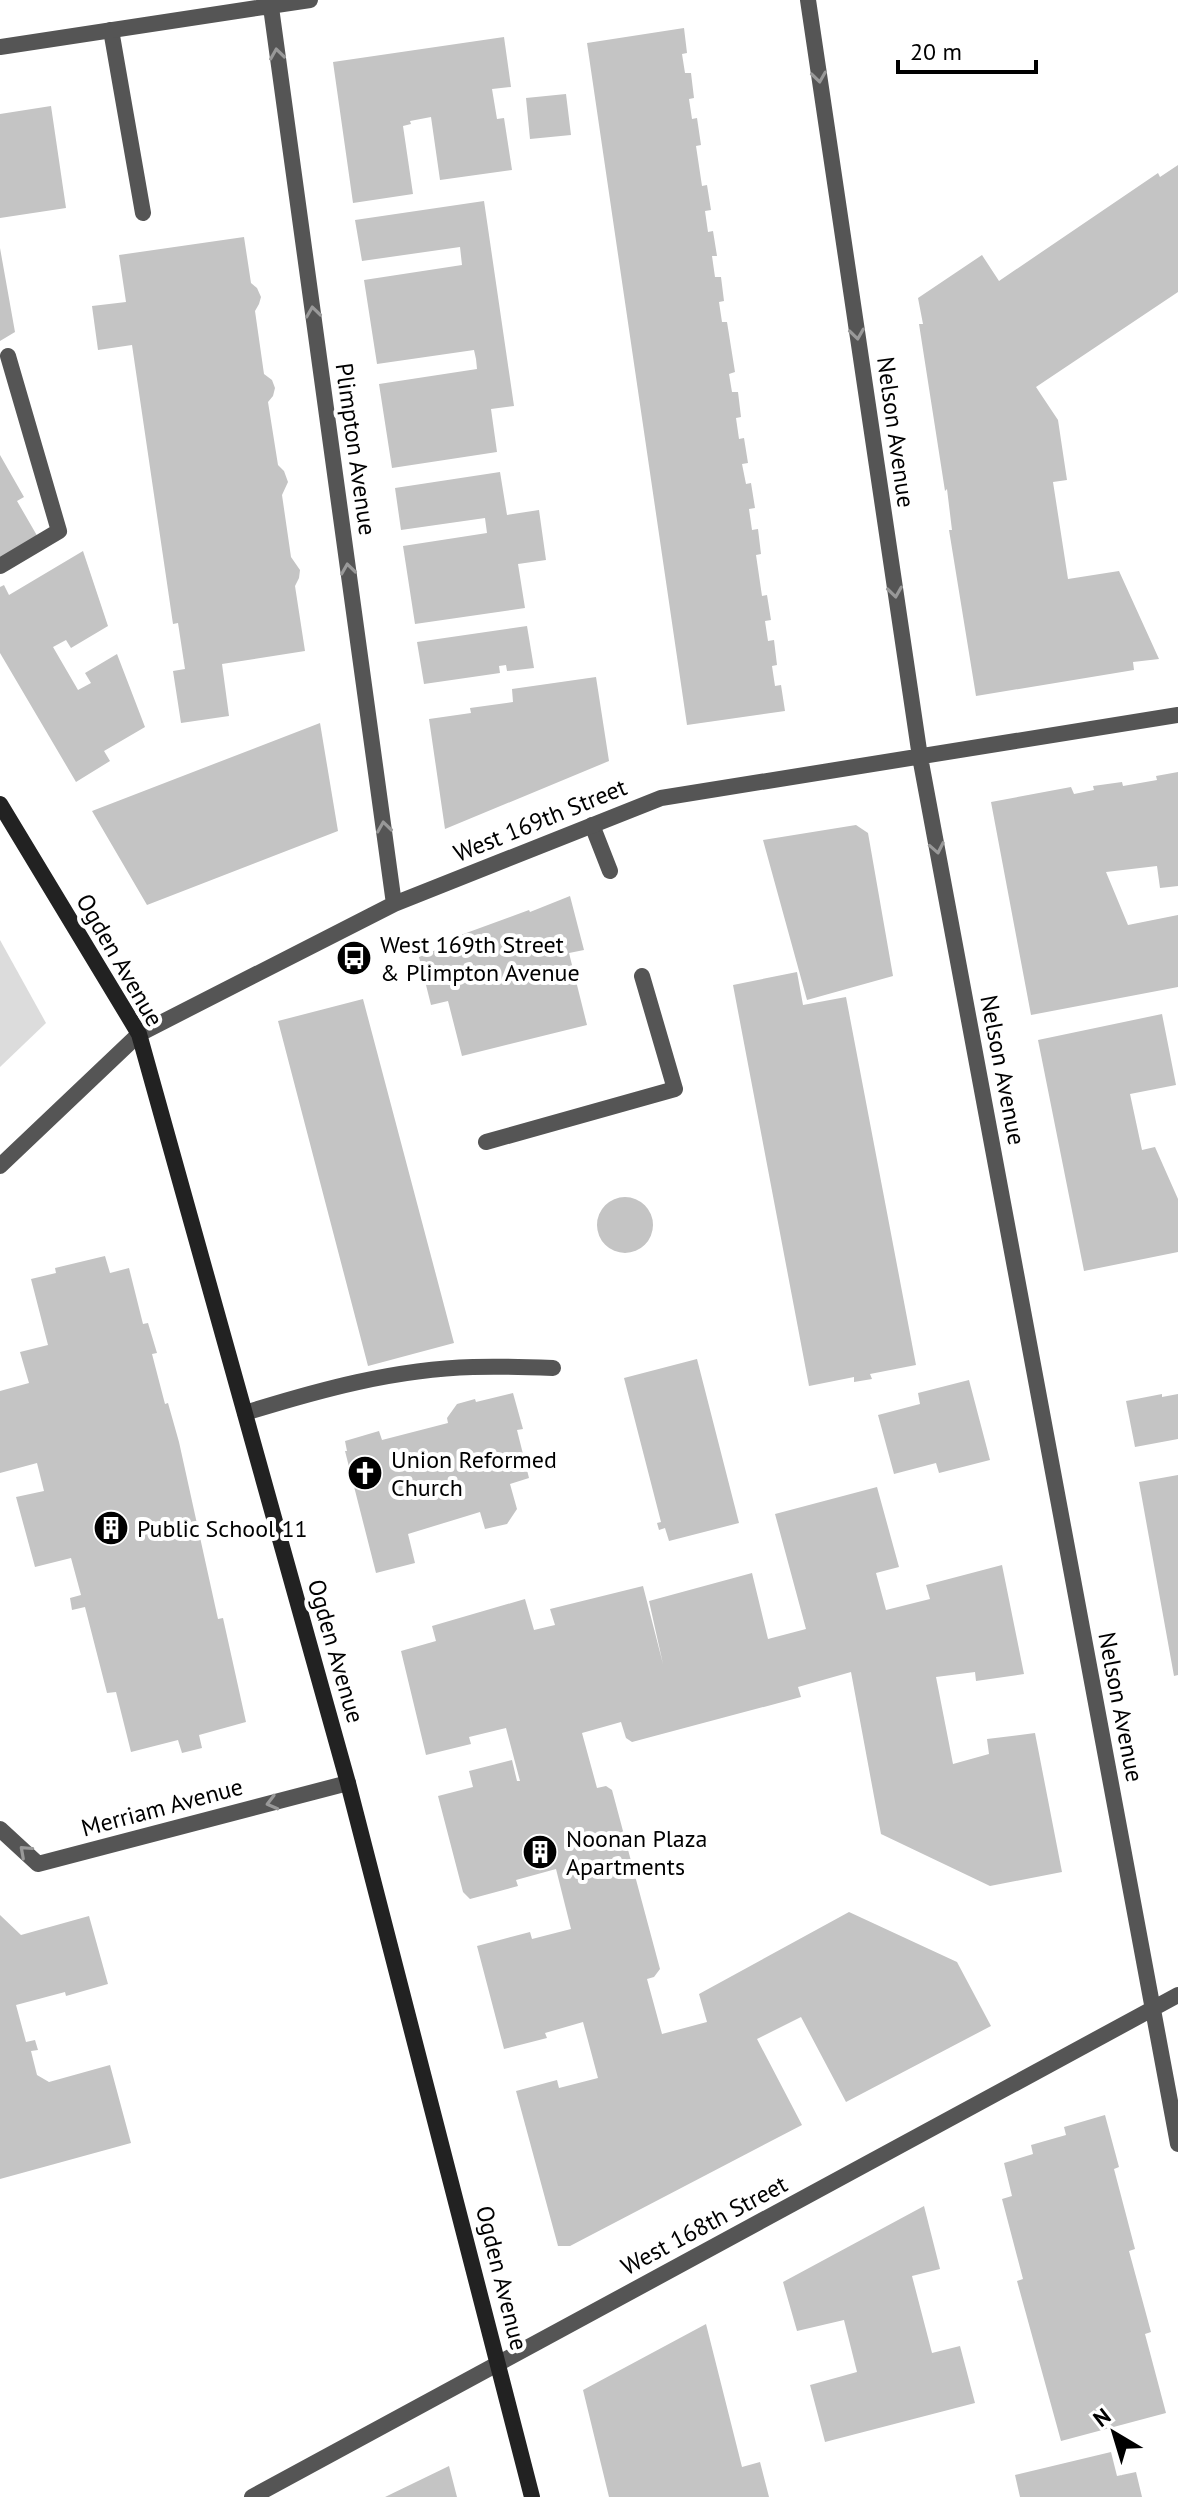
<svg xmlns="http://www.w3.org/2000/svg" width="1178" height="2497" font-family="'PT Sans',sans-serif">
  <rect width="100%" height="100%" fill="#fff"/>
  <path fill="#dcdcdc" d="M0,940l46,83 -46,44z"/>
  <path fill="#c4c4c4" d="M684,28l3,25 -5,1 3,19h6l3,25 -5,1 3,20 5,-1 4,27 -5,1 6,40 5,-1 4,25 -6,1 3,21 5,-1 4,25h-5l3,21h6l3,24 -5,1 3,20h5l8,50 -6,2 3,18h6l3,25 -5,1 3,21 5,-1 4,25 -6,1 4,20 5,-1 4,25 -6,1 3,21 6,-1 3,25 -5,1 6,41 5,-1 4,25 -6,1 3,20 6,-1 3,25 -5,1 3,20 6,-1 4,26 -98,14 -100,-682z
    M504,37l7,50 -19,2 5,30 7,-1 8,52 -72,10 -9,-63 -21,4 1,3 -8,2 10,68 -60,9 -20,-141z
    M566,94l5,41 -41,4 -4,-41z
    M51,106l15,102 -66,10v-104z
    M1178,165v127l-142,95 22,33 9,60 -14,2 15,97 51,-8 40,88 -26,3 1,8 -158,26 -27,-166h3l-5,-41 -2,2 -26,-167h4l-5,-26 64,-43 17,26 159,-108 2,4z
    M484,201l30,205 -23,3 6,43 -105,16 -13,-84 98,-15 -1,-10 -2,-9 -97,14 -13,-84 98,-15 -2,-18 -98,14 -7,-41z
    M244,237l7,46 6,5 4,9 -2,7 -4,7 9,63 8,6 3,8 -2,8 -5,6 10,63 6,6 4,11 -6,13 9,62 9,13 -1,8 -4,8 10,65 -83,13 7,52 -48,7 -8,-52 12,-2 -7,-46 -5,1 -41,-279 -34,5 -6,-44 34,-4 -7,-47z
    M0,248l15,84 -15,9z
    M0,455l24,42 -7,4 22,38 -39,23z
    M500,472l7,43 32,-5 7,50 -28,4 7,44 -110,16 -12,-78 84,-13 -2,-15 -84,12 -6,-42z
    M83,551l25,75 -37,22 -5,-8 -13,7 25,43 13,-7 -6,-10 32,-19 28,73 -41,24 6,10 -34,21 -76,-129v-66l4,-2 5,10z
    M527,626l7,42 -27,3 -1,-6 -7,1 1,7 -76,11 -7,-42z
    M596,677l13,84 -164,68 -16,-110 42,-6 -1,-5 43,-6 -1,-13z
    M320,723l18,108 -191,74 -55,-94z
    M1178,772v114l-18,2 -3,-22 -51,6 22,53 50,-10v72l-147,28 -40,-213 80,-15 3,7 20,-4 -1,-4 29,-4 1,4 34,-6 -1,-4z
    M856,825l12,8 25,143 -86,24 -44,-160z
    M570,896l14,54 -15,3 18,72 -125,31 -14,-55 -17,4 -12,-48 41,-17 -2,-4 71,-26 1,2z
    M797,972l6,33 43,-8 70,368 -46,9 2,5 -18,3v-5l-45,9 -76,-401z
    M363,999l91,344 -86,23 -90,-345z
    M1162,1014l14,71 -46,9 12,56 13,-3 23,52v53l-94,19 -46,-231z
    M597 1225a28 28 0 1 1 56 0a28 28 0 1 1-56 0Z
    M105,1256l5,17 19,-5 14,56 5,-1 9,30 -5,1 13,50 3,-1 11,39 39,177 5,-1 23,104 -47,13 3,13 -20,5 -4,-13 -47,12 -15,-60 -9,1 -22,-86 -13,3 -2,-12 11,-3 -10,-37 -36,9 -19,-70 28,-6 -7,-28 -37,10v-82l29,-8 -9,-31 28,-7 -17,-66 25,-6 -1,-5z
    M697,1359l42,164 -70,18 -4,-13 -6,2 -2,-7 4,-1 -37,-144z
    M969,1380l21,80 -51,13 -3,-10 -42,11 -16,-59 42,-11 -2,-11z
    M513,1393l10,36 -6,1 12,48 -19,6 7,25 -10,15 -22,5 -5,-17 -72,22 7,29 -39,10 -31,-122h2l-2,-10 34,-10 3,9 66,-17 -1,-5 10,-14 18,-5 1,3z
    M1162,1394v3l16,-3v45l-43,8 -9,-46z
    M1178,1475v200l-4,1 -35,-194z
    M877,1487l22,80 -23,6 10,37 44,-11 -4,-14 76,-20 22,109 -48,7 -1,-9 -39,5 17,87 36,-10 -2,-15 48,-6 27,139 -72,14 -109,-52 -30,-162 -53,15 3,10 -169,45 -6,-4 -5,-16 -39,11 15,55 9,-2 6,4 48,179 -6,8 -7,2 15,55 45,-12 -8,-28 150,-82 108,50 34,64 -145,76 -45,-85 -44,22 45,86 -232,121h-12l-42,-155 41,-11 2,8 39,-10 -15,-56 -38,11 2,5 -43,11 -27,-103 53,-14 2,7 39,-10 -15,-60 -40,11 2,6 -48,13 -7,-7 -25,-96 35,-9 -4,-16 43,-11 5,21h3l-14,-53 -37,9 2,7 -45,11 -25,-104 35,-10 -4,-15 93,-27 9,31 21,-5 -5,-16 93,-23 20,78 -14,-63 103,-28 16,66 38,-10 -31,-115z
    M0,1915l21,20 68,-19 19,68 -42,12 -1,-4 -49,13 10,37 9,-2 3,10 -7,1 6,24 12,7 61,-17 21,78 -131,36z
    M1105,2115l14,52 -5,2 21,80 -6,2 22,81 -6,2 21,79 -105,28 -44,-160 6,-2 -21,-80 10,-3 -8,-33 29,-9 -2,-9 35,-10 -2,-8z
    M924,2206l16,63 -28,7 20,77 28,-7 15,57 -150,39 -15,-57 47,-13 -13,-52 -47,11 -14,-49z
    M706,2324l36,143 18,-5 9,35h-160l-26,-107z
    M1111,2452l6,24 19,-4 6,25h-122l-5,-22z
    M449,2466l8,31h-72z"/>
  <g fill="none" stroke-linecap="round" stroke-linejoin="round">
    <path stroke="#555" stroke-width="16" d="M111,30l32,183
      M0,566l59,-35 -51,-175
      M592,825l18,46
      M486,1142l189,-53 -33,-113
      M245,1413c74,-23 150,-44 228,-46 26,-1 53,0 80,1"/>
    <path stroke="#555" stroke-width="16" d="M270,0l124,904
      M808,0l112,757 258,1387
      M0,47l310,-47
      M0,1166l139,-132 255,-130 267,-106 517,-83
      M0,1829l38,35 310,-81
      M252,2497l926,-502"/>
    <path stroke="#222" stroke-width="16" d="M0,804l139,230 209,749 184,714"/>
  </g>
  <defs><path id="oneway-chevron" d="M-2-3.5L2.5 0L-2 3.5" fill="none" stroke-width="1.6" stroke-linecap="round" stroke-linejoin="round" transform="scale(2)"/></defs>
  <g stroke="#999">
    <use href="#oneway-chevron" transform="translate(277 54) rotate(-98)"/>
    <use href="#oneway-chevron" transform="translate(819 77) rotate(82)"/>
    <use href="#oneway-chevron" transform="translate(313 312) rotate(-98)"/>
    <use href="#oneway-chevron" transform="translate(857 334) rotate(82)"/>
    <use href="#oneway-chevron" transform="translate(348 569) rotate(-98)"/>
    <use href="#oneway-chevron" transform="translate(895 592) rotate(82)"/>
    <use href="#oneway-chevron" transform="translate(384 827) rotate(-98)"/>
    <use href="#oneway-chevron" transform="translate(937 848) rotate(79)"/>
    <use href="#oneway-chevron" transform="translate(272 1803) rotate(165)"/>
    <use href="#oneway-chevron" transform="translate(25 1851) rotate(-138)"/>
  </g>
  <defs>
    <symbol id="bus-disc" viewBox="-11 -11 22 22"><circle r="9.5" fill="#000" stroke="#fff"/><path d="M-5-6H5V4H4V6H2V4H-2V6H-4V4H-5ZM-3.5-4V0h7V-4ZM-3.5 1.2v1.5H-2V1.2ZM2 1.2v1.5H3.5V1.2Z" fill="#fff"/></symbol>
    <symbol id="church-disc" viewBox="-11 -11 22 22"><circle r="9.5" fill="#000" stroke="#fff"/><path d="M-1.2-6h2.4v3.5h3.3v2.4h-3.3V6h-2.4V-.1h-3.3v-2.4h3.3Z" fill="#fff"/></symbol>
    <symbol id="building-disc" viewBox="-11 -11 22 22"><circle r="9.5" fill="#000" stroke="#fff"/><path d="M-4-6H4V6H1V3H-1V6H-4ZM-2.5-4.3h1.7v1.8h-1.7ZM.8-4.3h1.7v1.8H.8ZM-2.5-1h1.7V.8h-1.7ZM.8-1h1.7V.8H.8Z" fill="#fff"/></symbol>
  </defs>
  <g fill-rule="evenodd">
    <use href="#bus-disc" x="334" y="938" width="40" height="40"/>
    <use href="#church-disc" x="345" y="1453" width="40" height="40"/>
    <use href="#building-disc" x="91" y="1508" width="40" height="40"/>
    <use href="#building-disc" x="520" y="1832" width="40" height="40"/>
  </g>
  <g text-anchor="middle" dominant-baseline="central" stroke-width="8" stroke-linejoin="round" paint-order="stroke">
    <g font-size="24" fill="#000" stroke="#fff">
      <text transform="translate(896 432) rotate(82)">Nelson Avenue</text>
      <text transform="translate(356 449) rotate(82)">Plimpton Avenue</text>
      <text transform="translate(540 820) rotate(-22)">West 169th Street</text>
      <text transform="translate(120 960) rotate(60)">Ogden Avenue</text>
      <text transform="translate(1003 1070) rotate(79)">Nelson Avenue</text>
      <text transform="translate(336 1651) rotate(74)">Ogden Avenue</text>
      <text transform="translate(1121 1707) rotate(79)">Nelson Avenue</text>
      <text transform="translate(162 1807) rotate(-15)">Merriam Avenue</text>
      <text transform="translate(704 2225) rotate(-28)">West 168th Street</text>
      <text transform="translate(502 2278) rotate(76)">Ogden Avenue</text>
    </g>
    <g font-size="24" fill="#000" stroke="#fff" text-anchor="start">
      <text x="380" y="944">West 169th Street<tspan x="380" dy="28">&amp; Plimpton Avenue</tspan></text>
      <text x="391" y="1459">Union Reformed<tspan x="391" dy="28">Church</tspan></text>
      <text x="137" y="1528">Public School 11</text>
      <text x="566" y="1838">Noonan Plaza<tspan x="566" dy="28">Apartments</tspan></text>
    </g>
  </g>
  <g transform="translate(1114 2433) rotate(322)" stroke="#ffffff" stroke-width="6" paint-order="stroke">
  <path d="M0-6L14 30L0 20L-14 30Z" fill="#000000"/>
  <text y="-12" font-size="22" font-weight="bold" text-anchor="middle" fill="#000000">N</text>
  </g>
  <path d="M898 60v12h138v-12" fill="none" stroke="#000000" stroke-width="4"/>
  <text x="910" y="60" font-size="24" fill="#000000" stroke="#ffffff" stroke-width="6" paint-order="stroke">20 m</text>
</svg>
